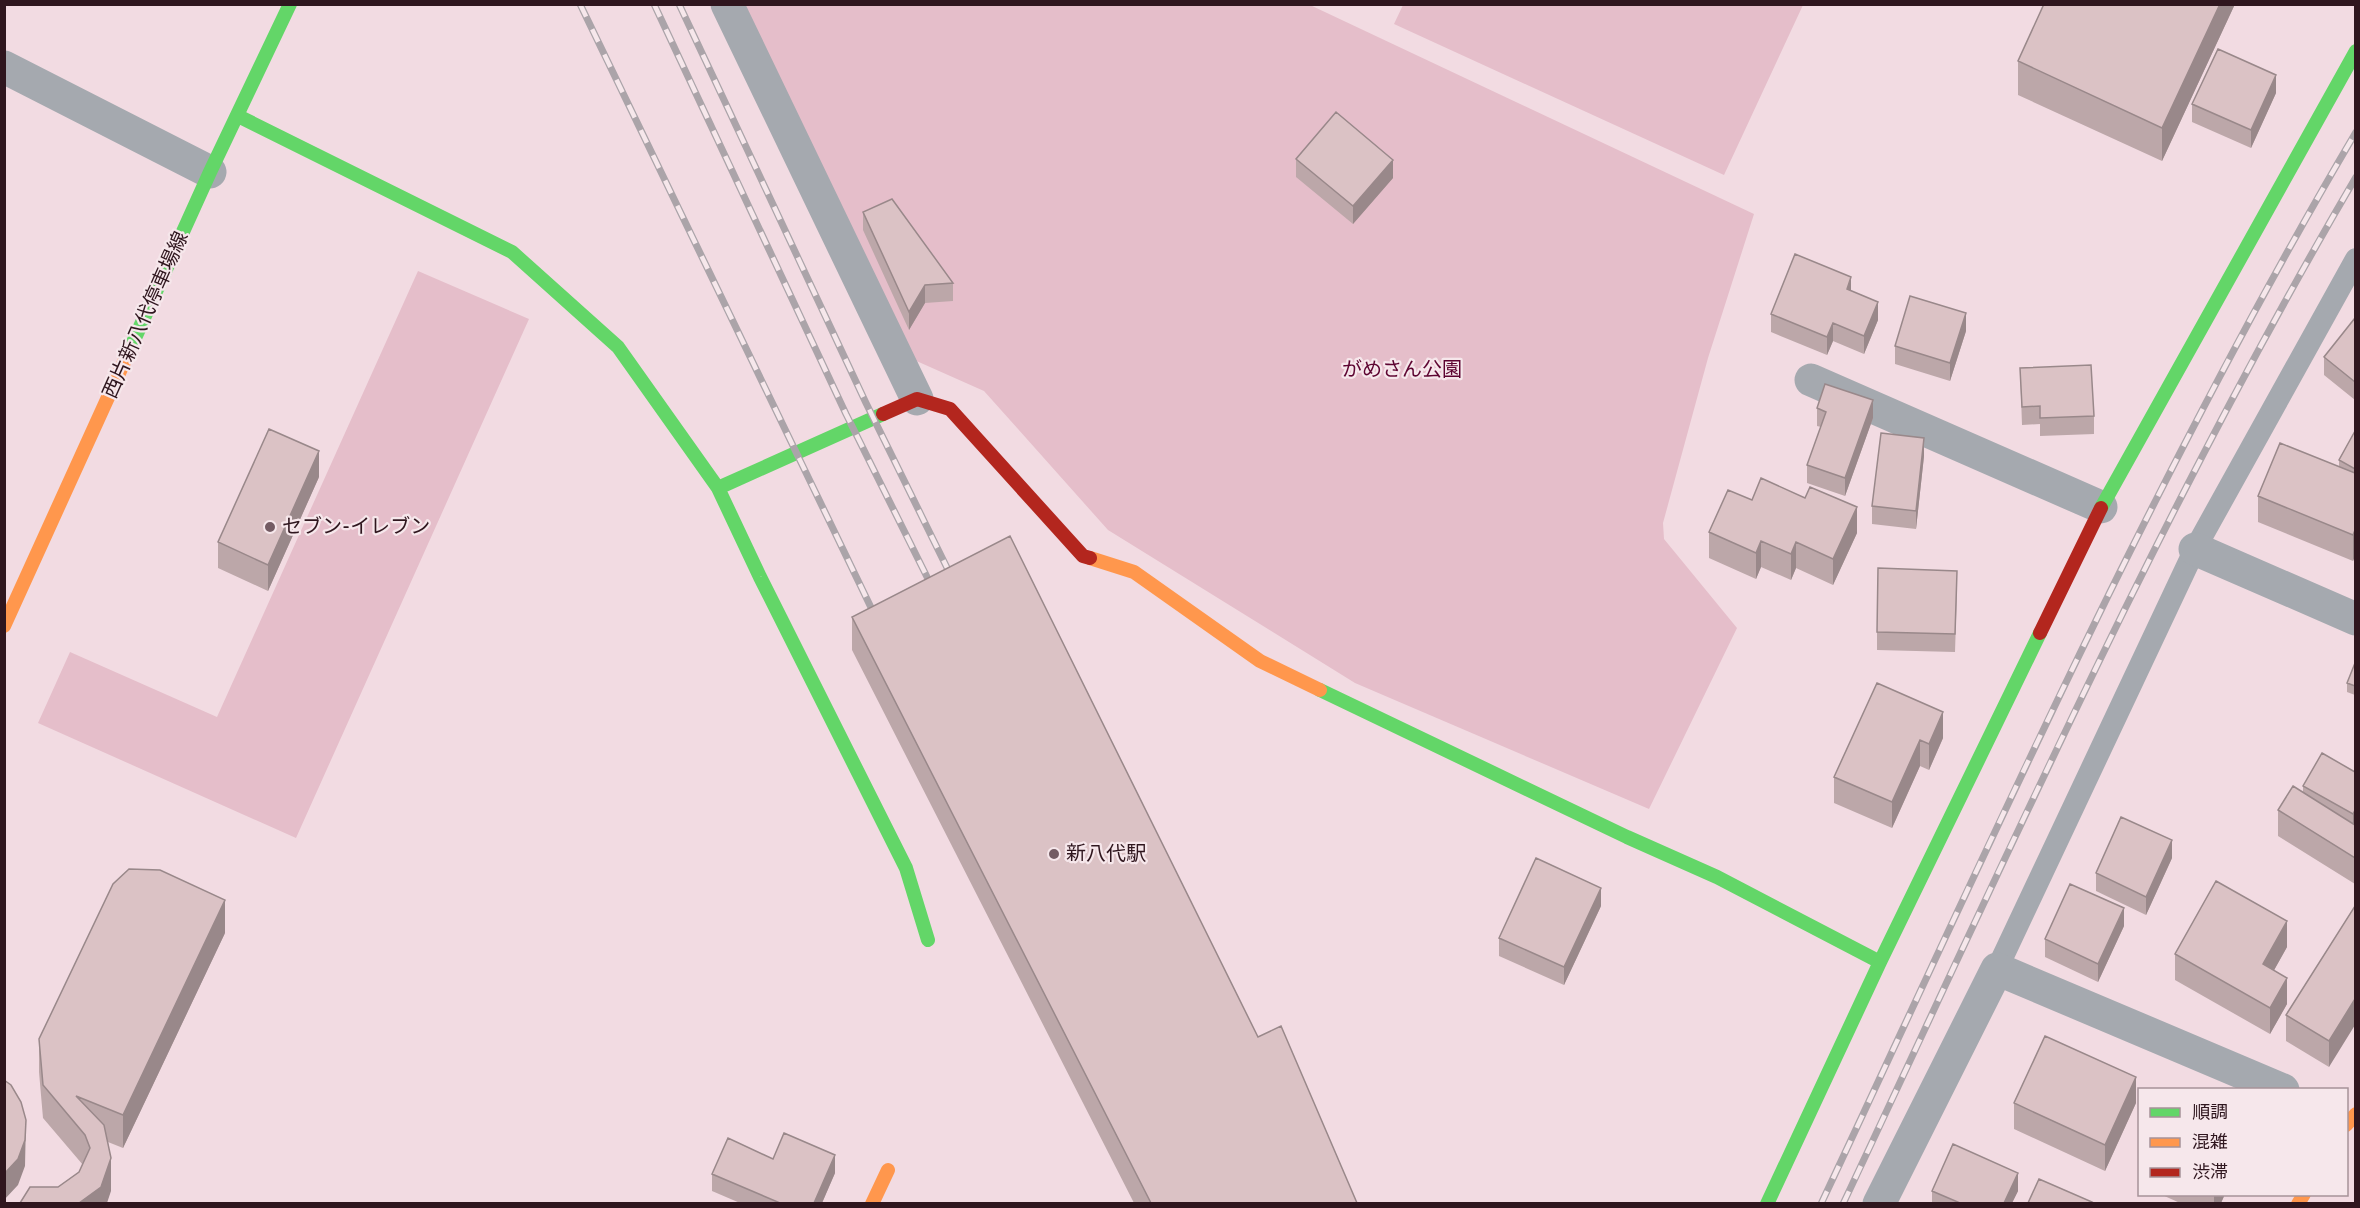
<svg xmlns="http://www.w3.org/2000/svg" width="2360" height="1208" font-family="'Varela Round','Noto Sans JP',sans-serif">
  <rect width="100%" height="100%" fill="#f2dbe2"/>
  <path fill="#e5beca" d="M728,5h582l444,209 -46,144 -45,165 1,16 73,89 -88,181 -294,-126 -247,-153 -124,-139 -72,-32z
    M1403,5v-1l400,1 -79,170 -330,-151z
    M418,271l111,48 -233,519 -258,-115 32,-71 147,65z"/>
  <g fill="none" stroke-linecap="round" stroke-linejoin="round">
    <path stroke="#a5a9af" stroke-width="22" d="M1997,969l198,-420 161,-290"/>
    <path stroke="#a5a9af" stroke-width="33" d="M727,4l190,395
      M4,67l206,105
      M1811,380l290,127
      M2195,549l161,70
      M1879,1204l118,-235 286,121"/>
    <path stroke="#63d668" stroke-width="14" d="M238,116l274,136 106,95 100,141 165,-74
      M130,349l80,-177 80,-168
      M718,488l42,89 146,291 22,72
      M2101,508l255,-457
      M1320,690l307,147 90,40 163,85
      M1767,1204l113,-242 160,-329"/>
    <path stroke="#ff974d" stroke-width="14" d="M1090,558l44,14 126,89 60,29
      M4,626l126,-277
      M2346,1125l10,-11
      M872,1204l16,-34
      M2298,1204l6,-10"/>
    <path stroke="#b3261e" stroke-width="14" d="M883,414l34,-15 33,10 133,147 7,2
      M2040,633l61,-125"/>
    <defs>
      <path id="rail" d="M580,4l298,618
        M654,4l192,410 89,179
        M679,4l187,399 89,181
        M1821,1204c170,-362 332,-728 535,-1072
        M1843,1204c163,-346 319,-697 513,-1027"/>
    </defs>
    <use href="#rail" stroke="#aba4a9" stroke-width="7"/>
    <use href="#rail" stroke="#f6e7eb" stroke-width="4.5" stroke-dasharray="14" stroke-linecap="butt"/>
  </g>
  <path fill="#bca7a9" d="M2235,4l-73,157 -144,-66v-34z
    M2276,93l-25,55 -59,-26v-18z
    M1296,159l97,19 -40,46 -57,-47z
    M863,212l90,71v18l-28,2 -16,27 -46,-100z
    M1851,291l27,29 -14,34 -31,-13 -6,14 -56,-23v-18z
    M2355,318v82l-31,-25v-18z
    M1966,331l-16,50 -55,-17v-18z
    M2020,368l74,48v18l-54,2v-12l-18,1z
    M1817,408l56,10 -28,78 -38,-13v-18l14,-38 -4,-1z
    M2355,431v125l-2,5 -95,-39v-26l81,-29v-7z
    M1924,456l-8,73 -44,-5v-18z
    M319,477l-51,114 -50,-23v-26z
    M1752,500l105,33 -24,52 -37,-17 -5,12 -30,-13 -5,12 -47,-21v-26z
    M1957,589l-2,63 -78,-2v-18z
    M852,617l406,420 99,166h-223l-282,-553z
    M2355,663v32l-8,-3v-9z
    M1877,683l66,55 -14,32 -9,-4 -28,62 -58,-25v-26z
    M2355,772v112l-77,-48v-26l25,-18v-6z
    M2172,858l-26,57 -50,-24v-18z
    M1601,906l-37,79 -65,-29v-18z
    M2355,906l-26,161 -43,-26v-26z
    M2124,926l-26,56 -53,-25v-18z
    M225,933l-102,215 -15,-6 3,49 -53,-4 21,-15 4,-7 -40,-47 -4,-46v-33z
    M2287,947l-13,23 13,34 -17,30 -95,-54v-26z
    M2014,1103h122l-31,68 -91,-42z
    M773,1159l62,14 -13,30h-82l-28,-12v-17z
    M1932,1191h86l-6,12h-80z
    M2160,1194h65l-4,9h-41z"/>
  <path fill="#99888a" d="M2220,4h15l-73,157v-33z
    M2276,75v18l-25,55v-18z
    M1393,160v18l-40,46v-18z
    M1851,277v18l-4,-6z
    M925,285v18l-16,27v-18z
    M1878,302v18l-14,34v-18z
    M1966,313v18l-16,50v-18z
    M1833,323v18l-6,14v-18z
    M1873,400v18l-28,78v-18z
    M1924,438v18l-8,73v-18z
    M319,451v26l-51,114v-26z
    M1857,507v26l-24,52v-26z
    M2355,530v26l-2,5v-26z
    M1761,541v26l-5,12v-26z
    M1796,542v26l-5,12v-26z
    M1943,712v26l-14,32v-26z
    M1920,740v26l-28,62v-26z
    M2355,810v17l-2,5v-18z
    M2172,840v18l-26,57v-18z
    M1601,888v18l-37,79v-18z
    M225,900v33l-102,215v-33z
    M2124,908v18l-26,56v-18z
    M2287,921v26l-24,43v-26z
    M2287,978v26l-17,30v-26z
    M2355,999v26l-26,42v-26z
    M2136,1077v26l-31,68v-26z
    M26,1120l-1,46 -7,19 -14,15v-26z
    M835,1155v18l-13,30h-8z
    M111,1158v33l-4,12h-28z
    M2018,1173v18l-6,12h-8z
    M2214,1194h11l-4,9h-7z"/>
  <path fill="#dbc2c5" stroke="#99888a" stroke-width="1.5" d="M2044,4h176l-58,124 -144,-67z
    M2218,49l58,26 -25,55 -59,-26z
    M1336,112l57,48 -40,46 -57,-47z
    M892,199l61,84 -28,2 -16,27 -46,-100z
    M1795,254l56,23 -4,12 31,13 -14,34 -31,-13 -6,14 -56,-23z
    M1910,296l56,17 -16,50 -55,-17z
    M2355,318v64l-31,-25z
    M2091,365l3,51 -54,2v-12l-18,1 -2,-39z
    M1825,384l48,16 -28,78 -38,-13 19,-53 -9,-4z
    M269,429l50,22 -51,114 -50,-23z
    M2355,431v38l-16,-9z
    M1881,433l43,5 -8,73 -44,-5z
    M2280,443l75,30v57l-2,5 -95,-39z
    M1761,478l44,20 5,-11 47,20 -24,52 -37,-17 -5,12 -30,-13 -5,12 -47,-21 19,-42 24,10z
    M1010,536l248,501 23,-11 76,177h-206l-299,-586z
    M1878,568l79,3 -2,63 -78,-2z
    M2355,663v23l-8,-3z
    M1877,683l66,29 -14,32 -9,-4 -28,62 -58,-25z
    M2322,753l33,19v38l-2,4 -50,-28z
    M2293,786l62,39v33l-77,-48z
    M2121,817l51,23 -26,57 -50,-24z
    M1536,858l65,30 -37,79 -65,-29z
    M129,869l31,1 65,30 -102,215 -47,-19 28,29 7,33 -10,29 -22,16h-59l10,-16h28l21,-15 11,-24 -5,-13 -42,-50 -4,-46 74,-155z
    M2216,881l71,40 -24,43 24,14 -17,30 -95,-54z
    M2070,884l54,24 -26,56 -53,-25z
    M2355,906v93l-26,42 -43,-26z
    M2045,1036l91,41 -31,68 -91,-42z
    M4,1080l7,5 10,17 5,18 -1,20 -7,19 -14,15z
    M784,1133l51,22 -21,48h-34l-68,-29 16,-36 45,21z
    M1953,1144l65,29 -14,30h-44l-28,-12z
    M2039,1179l53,23 -1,1h-63z"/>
  <g fill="#735b63" stroke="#f6e7eb" stroke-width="2">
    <circle cx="270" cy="527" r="6"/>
    <circle cx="1054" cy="854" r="6"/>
  </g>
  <g text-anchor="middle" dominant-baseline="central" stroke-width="4.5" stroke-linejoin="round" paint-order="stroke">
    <g font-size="20" fill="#2f161e" stroke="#f6e7eb">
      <text transform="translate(146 315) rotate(-66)">西片新八代停車場線</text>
    </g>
    <g font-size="20" fill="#5d0431" stroke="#f6e7eb">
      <text x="1402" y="370">がめさん公園</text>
    </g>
    <g font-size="20" fill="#2f161e" stroke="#f6e7eb" text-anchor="start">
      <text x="282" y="527">セブン-イレブン</text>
      <text x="1066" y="854">新八代駅</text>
    </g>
  </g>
  <rect width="2360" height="1208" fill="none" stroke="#2f161e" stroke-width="12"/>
  <rect x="2138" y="1088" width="210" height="108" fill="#f6e7eb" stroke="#a69399" stroke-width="1.5"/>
  <rect x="2150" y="1108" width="30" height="9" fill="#63d668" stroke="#a69399" stroke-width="1.5"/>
  <text x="2192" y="1118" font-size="18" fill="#2f161e">順調</text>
  <rect x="2150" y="1138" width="30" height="9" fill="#ff974d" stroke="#a69399" stroke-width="1.5"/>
  <text x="2192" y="1148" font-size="18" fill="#2f161e">混雑</text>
  <rect x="2150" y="1168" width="30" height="9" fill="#b3261e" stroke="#a69399" stroke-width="1.5"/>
  <text x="2192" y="1178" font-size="18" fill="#2f161e">渋滞</text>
</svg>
